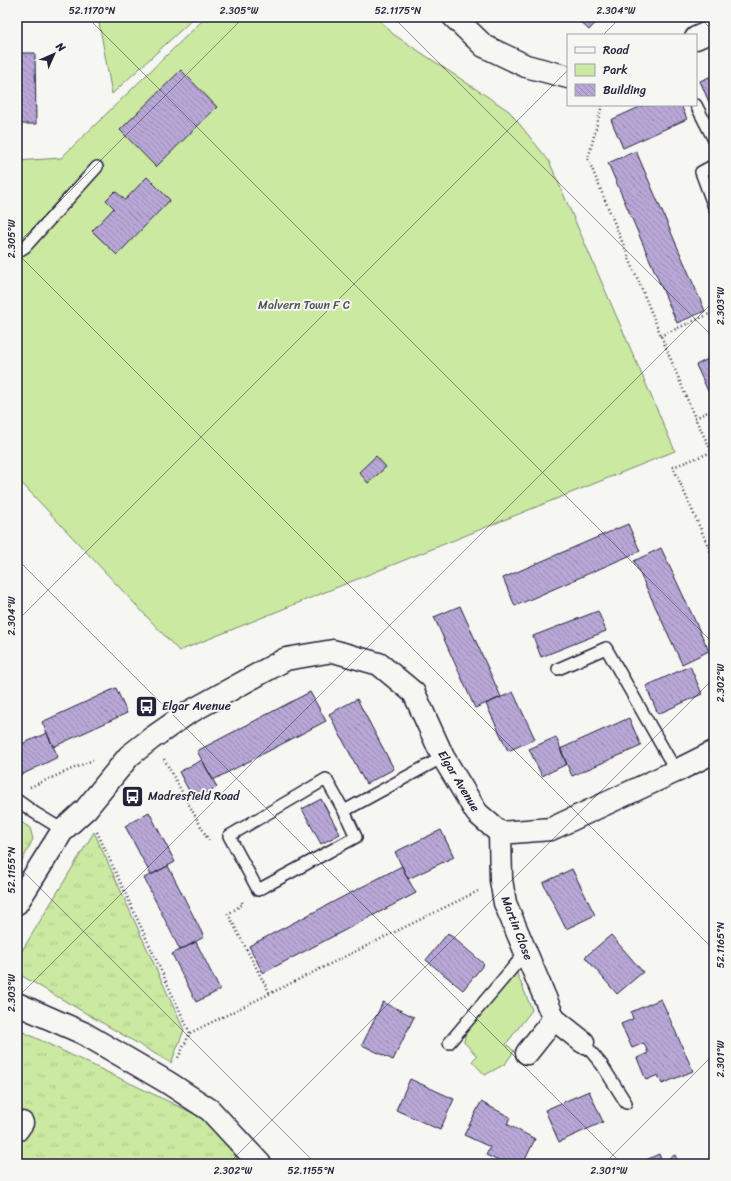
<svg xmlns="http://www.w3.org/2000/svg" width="731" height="1181" font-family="Sriracha,sans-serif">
  <defs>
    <pattern id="grass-tufts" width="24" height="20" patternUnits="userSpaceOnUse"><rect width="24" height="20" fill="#cbe9a1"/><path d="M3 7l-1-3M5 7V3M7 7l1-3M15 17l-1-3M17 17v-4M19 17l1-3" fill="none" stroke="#aec88c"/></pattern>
    <pattern id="building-back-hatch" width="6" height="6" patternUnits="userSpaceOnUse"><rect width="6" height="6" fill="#b9a8d7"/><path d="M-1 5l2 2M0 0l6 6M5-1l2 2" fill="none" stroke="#9688b0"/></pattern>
  </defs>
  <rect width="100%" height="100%" fill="#f6f6f2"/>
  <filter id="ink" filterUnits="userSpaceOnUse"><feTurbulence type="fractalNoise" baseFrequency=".025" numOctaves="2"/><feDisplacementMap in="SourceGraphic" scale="8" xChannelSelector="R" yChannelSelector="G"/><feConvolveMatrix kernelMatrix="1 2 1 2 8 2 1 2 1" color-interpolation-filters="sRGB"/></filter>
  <g filter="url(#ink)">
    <path fill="url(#grass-tufts)" stroke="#76866e" d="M17,819l13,9 3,11 -16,32z
      M94,832l90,198 -13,33 -154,-90v-14z
      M17,1029l188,90 37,45h-225z"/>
    <path fill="#cbe9a1" stroke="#76866e" d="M98,17h97l-83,77z
      M206,17h171l16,17 116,77 40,50 126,290 -496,200 -162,-173v-317l44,-3z
      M516,971l16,39 -26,34 8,7 -9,13 -20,11 -13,-14 5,-5 -13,-14 2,-12z"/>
    <path fill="url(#building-back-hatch)" stroke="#22223b" d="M544,17h10l-4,5z
      M575,17h26l-12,13z
      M17,53h18l1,71h-19z
      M181,70l36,37 -61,60 -36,-37z
      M714,75v33l-2,1 -12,-28z
      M644,105h37l6,14 -64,29 -12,-28z
      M636,151l69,160 -28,12 -69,-160z
      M147,177l23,23 -53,55 -25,-24 22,-23 -8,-8 9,-9 10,9z
      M714,356v33l-6,2 -12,-26z
      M376,456l10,11 -18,16 -9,-11z
      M628,524l12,27 -125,55 -12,-28z
      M661,548l48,103 -27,13 -48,-103z
      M460,606l41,91 -26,11 -41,-91z
      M598,611l8,20 -65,26 -8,-21z
      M690,666l12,28 -44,20 -12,-28z
      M116,688l11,25 -74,34 -11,-25z
      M310,692l16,29 -113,59 -16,-29z
      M513,692l22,47 -27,12 -22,-47z
      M357,699l37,70 -28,15 -37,-70z
      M629,718l12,28 -69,30 -12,-27z
      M47,733l11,24 -41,20v-31z
      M556,737l11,27 -25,12 -13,-27z
      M202,760l15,27 -23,13 -15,-28z
      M321,799l19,35 -19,10 -19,-35z
      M149,812l26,50 -24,13 -26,-49z
      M441,830l13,27 -46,22 -13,-27z
      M168,866l36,71 -24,13 -36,-72z
      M402,866l6,13 8,14 -153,80 -14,-27z
      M572,869l23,46 -29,14 -23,-46z
      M448,933l36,31 -21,26 -37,-30z
      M611,935l32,37 -26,22 -32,-37z
      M196,942l24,48 -24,12 -24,-48z
      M661,999l32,72 -31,13 -4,-9 -12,5 -9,-22 11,-5 -4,-10 -12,5 -11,-24 12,-5 -2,-7z
      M383,1002l31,15 -21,43 -31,-15z
      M410,1079l44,20 -14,31 -44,-20z
      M589,1091l14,31 -44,20 -14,-32z
      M481,1102l29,15 -3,7 28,15 -12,25h-18l-19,-9 4,-8 -26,-12z
      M659,1154l3,8 13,-7 4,9h-36l-1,-2z"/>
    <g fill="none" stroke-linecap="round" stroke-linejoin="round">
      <defs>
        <path id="lane" d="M696,105l18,35
          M714,165l-13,7 13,35
          M17,252l8,-5 72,-80
          M558,669l48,-21 70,123
          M17,800l18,13 28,17
          M344,811l12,26 -98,53 -29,-54 97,-57 18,32 99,-54
          M583,1042l19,23 24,38
          M449,1043l77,-91"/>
        <path id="street" d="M454,17l30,29 42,20 42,11
          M696,38l18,-8
          M500,833l1,47 4,23 49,116 29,23
          M17,903l46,-73 23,-21 43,-53 23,-18 36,-25 98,-54 47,-8 46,13 35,29 29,64 34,56 23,20 51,-4 125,-58 38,-19
          M527,1053l27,-34
          M17,1130l5,-7"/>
        <path id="secondary" d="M17,1004l66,29 84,49 43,28 50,54"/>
      </defs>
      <use href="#lane" stroke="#22223b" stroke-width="14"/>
      <use href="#street" stroke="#22223b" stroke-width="25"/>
      <use href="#secondary" stroke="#22223b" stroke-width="25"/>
      <path stroke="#22223b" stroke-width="2.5" stroke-dasharray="1 3" stroke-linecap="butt" d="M602,105l-14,54 107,259
        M660,336l54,-24
        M714,409l-19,9 17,34 -39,15 41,92
        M164,759l46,84
        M30,787l63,-27
        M97,832l93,201 -13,27
        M242,902l1,2 -15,10 42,80
        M190,1033l288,-142"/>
      <use href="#lane" stroke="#f6f6f2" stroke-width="11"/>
      <use href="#street" stroke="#f6f6f2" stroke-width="22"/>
      <use href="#secondary" stroke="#f6f6f2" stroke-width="22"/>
    </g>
  </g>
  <path fill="none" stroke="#22223b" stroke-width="1" stroke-opacity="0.45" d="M87,17l627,627M393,17l321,321M699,17l15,15M603,35l18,-18M17,244l227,-227M17,253l697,697M17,559l605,605M17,621l551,-551M17,865l299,299M17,998l697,-697M228,1164l486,-486M604,1164l110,-110"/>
  <defs>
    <symbol id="bus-square" viewBox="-11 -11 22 22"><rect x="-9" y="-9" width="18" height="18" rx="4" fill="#22223b" stroke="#f6f6f2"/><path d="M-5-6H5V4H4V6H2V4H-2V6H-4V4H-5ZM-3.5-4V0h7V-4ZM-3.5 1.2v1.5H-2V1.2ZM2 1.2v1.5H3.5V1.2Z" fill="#fff"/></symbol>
  </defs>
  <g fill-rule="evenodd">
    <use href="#bus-square" x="134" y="694" width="25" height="25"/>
    <use href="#bus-square" x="120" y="784" width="25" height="25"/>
  </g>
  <g text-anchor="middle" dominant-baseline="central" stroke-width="4" stroke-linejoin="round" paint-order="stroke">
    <g font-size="12" fill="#4c5454" stroke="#f6f6f2">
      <text x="304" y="305">Malvern Town F C</text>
    </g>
    <g font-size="12" fill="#22223b" stroke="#f6f6f2" text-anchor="start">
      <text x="162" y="706">Elgar Avenue</text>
      <text x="148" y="796">Madresfield Road</text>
    </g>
    <g font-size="12" fill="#22223b" stroke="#f6f6f2">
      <text transform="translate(459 781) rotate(59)">Elgar Avenue</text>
      <text transform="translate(517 928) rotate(69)">Martin Close</text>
    </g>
  </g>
  <rect width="731" height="1181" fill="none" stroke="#f6f6f2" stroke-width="44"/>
  <rect x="567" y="34" width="130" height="72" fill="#f6f6f2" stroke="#a1a1a9"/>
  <rect x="575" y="47" width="20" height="6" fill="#f6f6f2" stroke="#a1a1a9"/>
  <text x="603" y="54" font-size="12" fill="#22223b">Road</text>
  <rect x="575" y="64" width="20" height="12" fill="#cbe9a1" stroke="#a1a1a9"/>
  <text x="603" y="74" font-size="12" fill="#22223b">Park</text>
  <rect x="575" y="84" width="20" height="12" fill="url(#building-back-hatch)" stroke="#a1a1a9"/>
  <text x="603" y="94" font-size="12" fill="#22223b">Building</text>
  <g transform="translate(54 54) rotate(45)" stroke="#f6f6f2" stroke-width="3" paint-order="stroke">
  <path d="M0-3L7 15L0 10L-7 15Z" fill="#22223b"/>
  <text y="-6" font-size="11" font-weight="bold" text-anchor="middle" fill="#22223b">N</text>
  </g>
  <rect x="22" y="22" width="687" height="1137" fill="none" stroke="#22223b" stroke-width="1.5"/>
  <g font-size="10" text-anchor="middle" fill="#22223b">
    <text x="92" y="14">52.1170°N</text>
    <text x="239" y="14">2.305°W</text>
    <text x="398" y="14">52.1175°N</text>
    <text x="616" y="14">2.304°W</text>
    <text transform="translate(11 239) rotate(-90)" y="4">2.305°W</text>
    <text transform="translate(720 306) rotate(-90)" y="4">2.303°W</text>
    <text transform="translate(11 616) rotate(-90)" y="4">2.304°W</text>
    <text transform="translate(720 683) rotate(-90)" y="4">2.302°W</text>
    <text transform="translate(11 870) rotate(-90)" y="4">52.1155°N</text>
    <text transform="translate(720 945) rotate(-90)" y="4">52.1165°N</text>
    <text transform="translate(11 993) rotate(-90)" y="4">2.303°W</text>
    <text transform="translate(720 1059) rotate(-90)" y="4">2.301°W</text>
    <text x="233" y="1174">2.302°W</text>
    <text x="311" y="1174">52.1155°N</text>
    <text x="609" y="1174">2.301°W</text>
  </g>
</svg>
